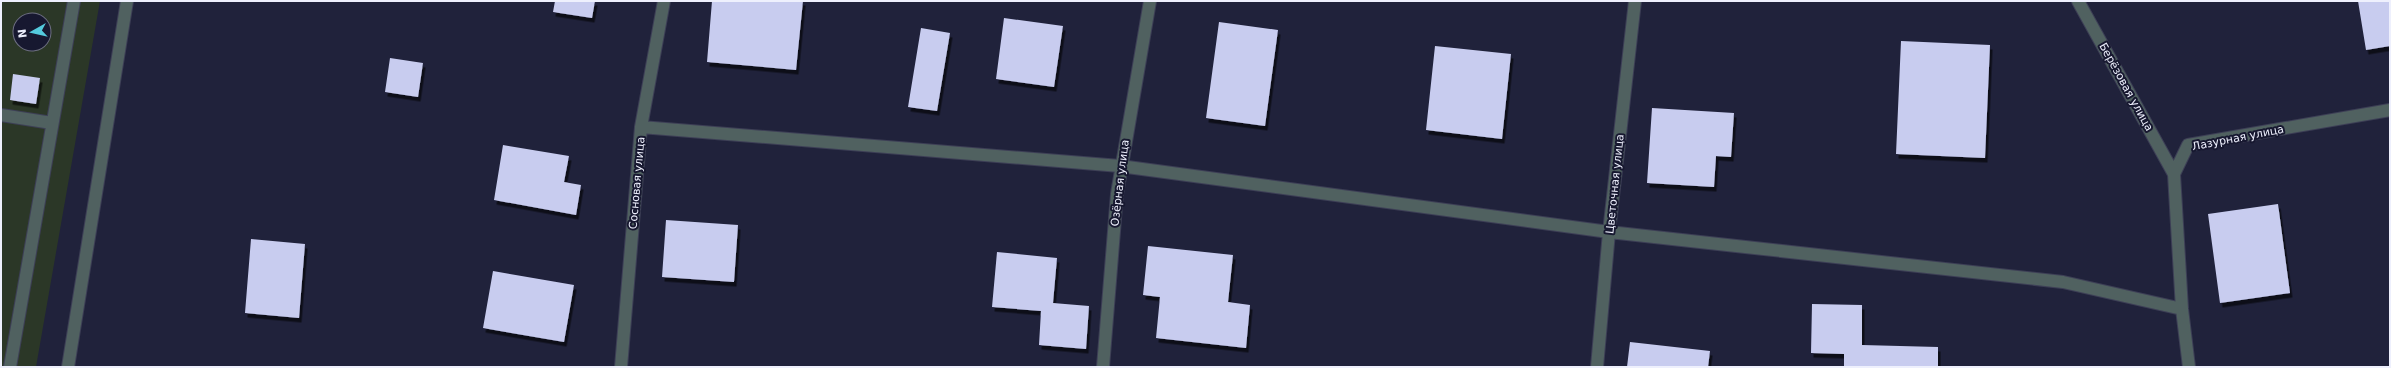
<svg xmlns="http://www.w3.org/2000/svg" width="2391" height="368" font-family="'DejaVu Sans',sans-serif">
  <defs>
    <filter id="shadow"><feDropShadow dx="2.5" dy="4.5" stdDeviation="0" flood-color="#0009"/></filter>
  </defs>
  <rect width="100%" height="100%" fill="#20223b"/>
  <path fill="#2b3727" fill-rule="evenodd" d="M1,1h99l-64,366h-35zM20,20h24v24h-24z"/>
  <path fill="#c8ccef" filter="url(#shadow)" d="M555,1h40l-3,17 -39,-6z
    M712,1h91l-7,69 -89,-8z
    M2358,1h32v45l-24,4z
    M1004,18l59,8 -9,61 -58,-8z
    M1219,22l59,8 -13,96 -59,-8z
    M921,28l29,5 -13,78 -29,-4z
    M1901,41l89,4 -5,113 -89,-4z
    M1435,46l76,8 -9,85 -76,-9z
    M390,58l33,5 -5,34 -33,-5z
    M13,74l27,4 -4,26 -26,-4z
    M1652,108l82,5 -3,44 -15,-1 -2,31 -67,-4z
    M503,145l66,11 -5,26 17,3 -5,30 -82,-15z
    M2278,204l12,89 -70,10 -12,-89z
    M666,220l72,5 -4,57 -72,-5z
    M251,239l54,5 -6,74 -54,-5z
    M1148,246l85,9 -5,47 22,3 -4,43 -90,-10 4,-41 -17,-2z
    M997,252l60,6 -4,45 36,3 -3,43 -47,-4 2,-34 -49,-4z
    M493,271l81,14 -10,57 -81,-14z
    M1812,304l50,1v40l76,2v20h-94v-13l-33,-1z
    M1630,342l80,9 -2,16h-81z"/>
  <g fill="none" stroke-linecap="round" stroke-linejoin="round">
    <defs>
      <path id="minor" d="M2078,1l96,173
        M1,115l51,8
        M641,127l479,39 489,66 454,50 119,27
        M10,367l64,-366
        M68,367l59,-366
        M621,367l20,-240 23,-126
        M1103,367l14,-173 33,-193
        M1597,367l12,-135 26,-231
        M2189,367l-7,-58 -8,-135 14,-29 202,-35"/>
    </defs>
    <use href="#minor" stroke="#3d3f56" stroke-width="14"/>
    <use href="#minor" stroke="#506160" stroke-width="12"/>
  </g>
  <g text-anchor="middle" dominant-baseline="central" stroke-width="4" stroke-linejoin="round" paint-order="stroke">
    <g font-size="11" fill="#eef0fd" stroke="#171830">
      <text transform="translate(2126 87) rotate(61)">Берёзовая улица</text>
      <text transform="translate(2238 138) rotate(-11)">Лазурная улица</text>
      <text transform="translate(637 183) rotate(-85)">Сосновая улица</text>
      <text transform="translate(1120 183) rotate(-83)">Озёрная улица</text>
      <text transform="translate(1615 184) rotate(-84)">Цветочная улица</text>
    </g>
  </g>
  <rect width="2391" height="368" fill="none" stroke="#eef0fd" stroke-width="4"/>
  <g transform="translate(32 32) rotate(262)"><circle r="19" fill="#171830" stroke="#6d6e82"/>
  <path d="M0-3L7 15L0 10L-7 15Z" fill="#54cadd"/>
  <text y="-6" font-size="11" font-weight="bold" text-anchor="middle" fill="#eef0fd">N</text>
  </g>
</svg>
